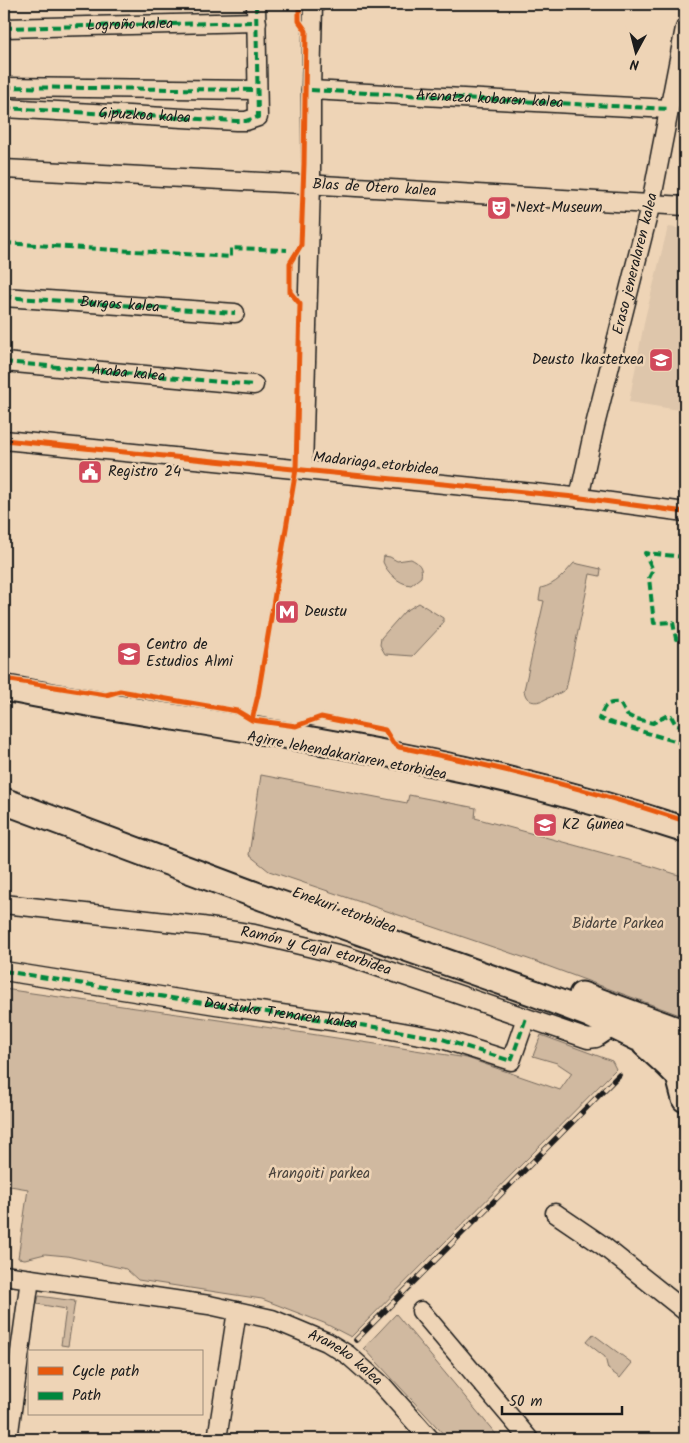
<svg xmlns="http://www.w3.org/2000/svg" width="689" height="1443" font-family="Kalam,sans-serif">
  <rect width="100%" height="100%" fill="#eed4b6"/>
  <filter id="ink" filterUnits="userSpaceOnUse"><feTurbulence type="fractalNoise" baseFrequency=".02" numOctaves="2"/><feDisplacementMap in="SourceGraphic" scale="10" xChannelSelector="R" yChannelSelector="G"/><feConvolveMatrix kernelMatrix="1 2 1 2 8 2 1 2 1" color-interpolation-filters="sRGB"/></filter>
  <g filter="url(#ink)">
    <path fill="#dec6ab" d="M668,227l17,2v182l-56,-9 16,-84z"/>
    <path fill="#d0b9a0" stroke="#766a5e" d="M384,556l6,1 7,4 14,-2c8,4 12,8 10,18l-10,8c-13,-1 -24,-13 -28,-23z
      M574,563l27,6 -1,7 -10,-2 -24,115c-7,5 -10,6 -18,9 -3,1 -5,3 -7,3 -10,3 -16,-2 -17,-11l20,-89 -5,-1 2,-12c16,-4 23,-14 33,-25z
      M419,603l24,15v4l-2,4 -28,30 -28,-2 -5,-9 1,-7 23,-26z
      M261,775l146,28 2,-8 67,13 -1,10 172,47 38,12v140l-151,-56 -265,-90 -20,-16z
      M4,989l215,31 248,38 93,32 12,-17 -15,-10 -24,-7 8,-21 71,26 4,8 -265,268 -27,-14 -62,-24 -124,-19 -12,-11 -59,-13 -22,-2 -20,5 -7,-1 10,-69 -24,-4z
      M39,1296l36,5 -7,45 -7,-1 5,-36 -29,-5z
      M396,1314l104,125h-52l-84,-91z
      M593,1334l39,29 -12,15 -12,-9 -3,-12 -19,-15z"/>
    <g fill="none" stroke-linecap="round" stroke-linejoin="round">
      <defs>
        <g id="street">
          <path id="s1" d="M4,28l253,-6"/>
          <path d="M4,87l253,3"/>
          <path id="s2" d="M311,90l358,19"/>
          <path d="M4,108l232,13h10l12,-4 -2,-113"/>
          <path id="s3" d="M4,169l318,16 363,21"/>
          <path id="s4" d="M4,297l231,16"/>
          <path id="s5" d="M4,362l250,23"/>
          <path d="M4,440l570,57 111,15"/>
          <path d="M303,469l8,-285v-94l2,-86"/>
          <path id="s6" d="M579,498l15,-69 57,-226 34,-175"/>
          <path id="s7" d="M4,904l198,22 52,8 92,22 242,83 8,-1 18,-12"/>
          <path id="s8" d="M4,971l212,34 159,22 67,12 69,22 15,-43"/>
          <path d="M555,1213l47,32 83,66"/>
          <path id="s9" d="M4,1275l205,30 63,14 55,23 21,13 35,31 47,53"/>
          <path d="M421,1311l108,128"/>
          <path d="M8,1439l22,-160"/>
          <path d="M217,1439l20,-128"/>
        </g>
        <path id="secondary" d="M4,688c136,26 274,43 410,71 92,18 183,42 271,71
          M4,801l260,97 270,95 55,21 49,24 47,16
          M582,995l103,38
          M645,1044l22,20 12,12 6,23"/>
      </defs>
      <use href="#street" stroke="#1c1c1c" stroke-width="21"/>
      <use href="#secondary" stroke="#1c1c1c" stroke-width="29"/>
      <use href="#street" stroke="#eed4b6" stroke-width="18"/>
      <use href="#secondary" stroke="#eed4b6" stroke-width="25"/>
      <defs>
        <path id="rail" d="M356,1340l263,-265"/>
      </defs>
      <use href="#rail" stroke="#1c1c1c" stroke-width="5.5"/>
      <use href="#rail" stroke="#eed4b6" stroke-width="4" stroke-dasharray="11" stroke-linecap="butt"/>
      <g stroke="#00873e" stroke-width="4" stroke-dasharray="8 4" stroke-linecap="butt">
        <path d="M4,28l253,-6"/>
        <path d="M4,87l253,3"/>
        <path d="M311,90l358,19"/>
        <path id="s10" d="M4,108l232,13h10l12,-4 -2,-113"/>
        <path d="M4,243l227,14v-9l56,2"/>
        <path d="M4,297l231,16"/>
        <path d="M4,362l250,23"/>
        <path d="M685,557l-40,-4 8,17 -4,8 5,45 19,-1 3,17 9,-1"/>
        <path d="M685,727l-9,-2 -5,-9 -3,-1 -15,8 -20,-5 -6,-3 -7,-12c-16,-1 -15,3 -21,16l86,25"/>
        <path d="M4,971l212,34 159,22 67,12 69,22 15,-43"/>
      </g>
      <defs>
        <path id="cycleway" d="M299,4v17l7,10 -2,133 -3,81 -11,18v29l10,12 -4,165 -38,226 -6,25 44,6 25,-9 64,13 8,13 6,4c97,19 193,43 286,74
          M4,440l570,57 111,15
          M4,679l102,16 14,-4 117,20 15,9"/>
      </defs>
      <use href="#cycleway" stroke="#eed4b6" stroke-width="8"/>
      <use href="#cycleway" stroke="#e8590c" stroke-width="5"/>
    </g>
  </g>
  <defs>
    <symbol id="theatre-square" viewBox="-11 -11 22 22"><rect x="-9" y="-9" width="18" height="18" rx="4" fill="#d1495b" stroke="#eed4b6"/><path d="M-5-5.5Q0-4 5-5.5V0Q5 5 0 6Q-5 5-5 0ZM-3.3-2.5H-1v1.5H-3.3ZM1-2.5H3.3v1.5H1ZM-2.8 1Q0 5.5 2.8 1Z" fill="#fff"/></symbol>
    <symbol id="school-square" viewBox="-11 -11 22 22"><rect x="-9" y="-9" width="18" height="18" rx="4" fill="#d1495b" stroke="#eed4b6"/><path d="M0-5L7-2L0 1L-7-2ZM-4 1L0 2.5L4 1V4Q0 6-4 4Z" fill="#fff"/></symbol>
    <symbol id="civic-square" viewBox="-11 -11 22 22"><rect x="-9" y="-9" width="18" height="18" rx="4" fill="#d1495b" stroke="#eed4b6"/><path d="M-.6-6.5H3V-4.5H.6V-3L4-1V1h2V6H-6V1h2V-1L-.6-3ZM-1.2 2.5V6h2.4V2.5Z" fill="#fff"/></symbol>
    <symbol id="metro-square" viewBox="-11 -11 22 22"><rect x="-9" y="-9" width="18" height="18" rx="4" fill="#d1495b" stroke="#eed4b6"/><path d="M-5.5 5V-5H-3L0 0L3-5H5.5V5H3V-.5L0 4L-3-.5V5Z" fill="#fff"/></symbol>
    <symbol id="university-square" viewBox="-11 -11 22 22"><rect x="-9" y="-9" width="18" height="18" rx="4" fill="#d1495b" stroke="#eed4b6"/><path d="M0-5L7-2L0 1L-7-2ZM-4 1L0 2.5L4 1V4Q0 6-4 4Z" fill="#fff"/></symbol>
  </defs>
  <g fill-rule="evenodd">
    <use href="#theatre-square" x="485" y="194" width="28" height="28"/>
    <use href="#school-square" x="647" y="346" width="28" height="28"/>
    <use href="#civic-square" x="76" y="458" width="28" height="28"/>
    <use href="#metro-square" x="273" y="598" width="28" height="28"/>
    <use href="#university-square" x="115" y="640" width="28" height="28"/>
    <use href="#school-square" x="531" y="811" width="28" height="28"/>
  </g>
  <g text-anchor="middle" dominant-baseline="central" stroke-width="5" stroke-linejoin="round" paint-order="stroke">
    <g font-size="15" fill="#1c1c1c" stroke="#eed4b6">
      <text stroke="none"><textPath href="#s1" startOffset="126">Logroño kalea</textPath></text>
      <text stroke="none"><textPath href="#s2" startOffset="179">Arenatza kobaren kalea</textPath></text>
      <text stroke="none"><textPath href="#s10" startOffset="141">Gipuzkoa kalea</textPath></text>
      <text stroke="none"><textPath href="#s3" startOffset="371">Blas de Otero kalea</textPath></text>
      <text stroke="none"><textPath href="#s6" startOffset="241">Eraso jeneralaren kalea</textPath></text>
      <text stroke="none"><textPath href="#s4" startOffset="116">Burgos kalea</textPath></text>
      <text stroke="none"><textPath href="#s5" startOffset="125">Araba kalea</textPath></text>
      <text transform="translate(376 464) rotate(6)">Madariaga etorbidea</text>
      <text transform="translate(347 756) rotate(11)">Agirre lehendakariaren etorbidea</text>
      <text transform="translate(344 911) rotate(20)">Enekuri etorbidea</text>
      <text stroke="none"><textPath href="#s7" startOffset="316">Ramón y Cajal etorbidea</textPath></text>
      <text stroke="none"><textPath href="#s8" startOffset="280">Deustuko Trenaren kalea</textPath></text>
      <text stroke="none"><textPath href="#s9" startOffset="355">Araneko kalea</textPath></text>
    </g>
    <g font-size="15" fill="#1c1c1c" stroke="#eed4b6" text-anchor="start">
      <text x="516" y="208">Next Museum</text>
      <text x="644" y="360" text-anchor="end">Deusto Ikastetxea</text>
      <text x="108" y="472">Registro 24</text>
      <text x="304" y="612">Deustu</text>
      <text x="146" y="645">Centro de<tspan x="146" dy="17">Estudios Almi</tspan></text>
      <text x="562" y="825">KZ Gunea</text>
    </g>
    <g font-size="15" fill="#49433d" stroke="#eed4b6">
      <text x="618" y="924">Bidarte Parkea</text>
      <text x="319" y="1174">Arangoiti parkea</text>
    </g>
  </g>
  <rect width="689" height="1443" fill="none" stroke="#eed4b6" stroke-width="20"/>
  <rect x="10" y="10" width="669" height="1423" fill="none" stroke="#1c1c1c" stroke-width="2" filter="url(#ink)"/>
  <rect x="28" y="1350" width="175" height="65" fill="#eed4b6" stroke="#9a8a78"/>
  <rect x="38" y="1367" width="25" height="8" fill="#e8590c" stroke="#9a8a78"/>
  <text x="72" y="1376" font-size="15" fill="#1c1c1c">Cycle path</text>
  <rect x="38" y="1392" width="25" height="8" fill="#00873e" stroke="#9a8a78"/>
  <text x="72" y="1400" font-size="15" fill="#1c1c1c">Path</text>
  <g transform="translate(636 52) rotate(187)" stroke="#eed4b6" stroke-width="4" paint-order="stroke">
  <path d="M0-4L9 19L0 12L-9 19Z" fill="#1c1c1c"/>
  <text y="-8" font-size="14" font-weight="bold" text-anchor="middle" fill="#1c1c1c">N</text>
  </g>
  <path d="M502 1406v8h120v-8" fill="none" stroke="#1c1c1c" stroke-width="2.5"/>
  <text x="509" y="1406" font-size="15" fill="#1c1c1c" stroke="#eed4b6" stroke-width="4" paint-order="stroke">50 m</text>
</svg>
